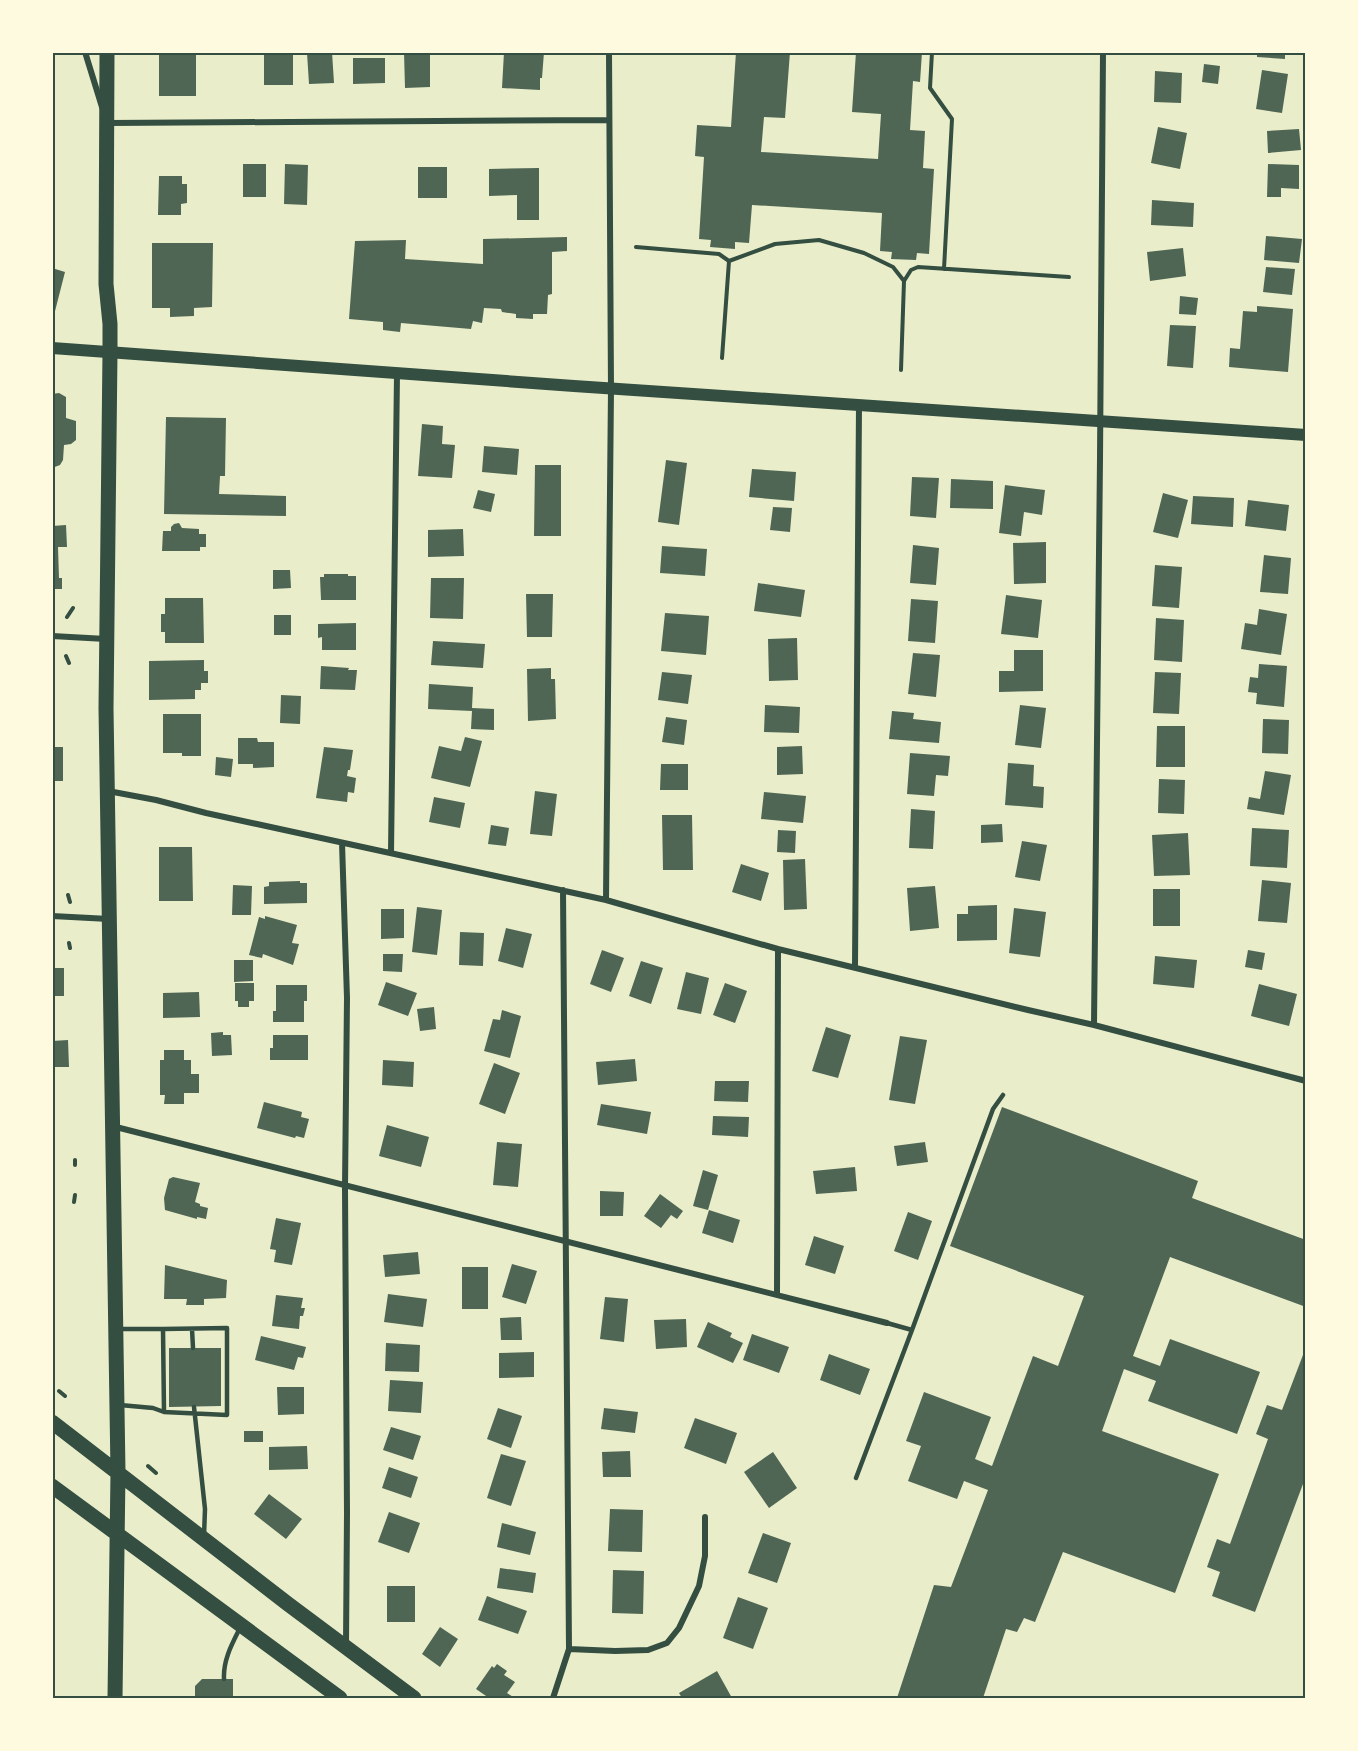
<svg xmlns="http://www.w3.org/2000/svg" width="1358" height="1751" font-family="'PT Sans Narrow',sans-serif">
  <rect width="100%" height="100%" fill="#e9edc9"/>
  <path fill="#4f6655" d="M159,52h37v44h-37z
    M264,52h29v33h-29z
    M332,52l2,31 -25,1 -2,-31z
    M404,52h26v35l-25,1z
    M504,52h40l-2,26h-2v12l-38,-2z
    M736,52h54l-5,66 -21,-1 -3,35 117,7 3,-45 -29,-2 4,-60h66l-2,30 -7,-1 -3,49 15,1 -2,37 11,1 -5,85 -12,-1 -1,7 -25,-1 1,-7 -12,-1 2,-38 -130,-8 -3,38 -14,-1v7l-25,-2 1,-7 -12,-1 5,-82 -9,-1 2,-31 34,2z
    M1257,52h28v7l-28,-2z
    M353,58h32v25l-32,1z
    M1204,64l16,2 -2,18 -16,-2z
    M1262,70l26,4 -6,39 -26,-4z
    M1155,71l27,2 -1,30 -27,-1z
    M1158,127l29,6 -7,36 -29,-6z
    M1299,129l2,21 -33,3 -1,-22z
    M243,164h23v33h-23z
    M285,164l23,1 -1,40 -23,-1z
    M1268,164l31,1v24l-18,-1v9h-14z
    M418,167h29v31h-29z
    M539,168v52h-22v-25l-28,1v-27z
    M159,176h23v8h5v19l-6,1v11h-23z
    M1152,200l42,3 -1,24 -42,-2z
    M1266,236l36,3 -3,24 -35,-3z
    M567,237v14l-15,1v42l-4,1 -1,19h-14v5l-17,-1v-4l-14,-2 -1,-3 -17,-1 -2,15 -9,-2 -2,8 -70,-6 -1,9 -17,-2v-8l-34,-3 6,-78 51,-1 -1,19 78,5v-25z
    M152,243h61l-1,64 -18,1v8l-24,1v-9h-18z
    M1183,248l3,28 -36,5 -3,-29z
    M1266,267l29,2 -3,26 -29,-3z
    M52,268l13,4 -12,47h-1z
    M1180,296l18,2 -2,17 -17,-1z
    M1257,306l36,3 -5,63 -59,-5 1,-19 10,1 3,-38 14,1z
    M1170,325l26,1 -3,42 -26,-2z
    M59,393l7,4v21l10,3v19l-5,4 -7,1 -1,15 -3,5 -8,3v-74z
    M166,417l60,1 -1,58h-5l-1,18 67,2v20l-122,-2z
    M422,424l21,2 -1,18 13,1 -3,33 -34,-2z
    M484,446l35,3 -2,26 -35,-3z
    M666,460l21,3 -8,62 -21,-3z
    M535,465h26v71h-27z
    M752,469l44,3 -2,29 -45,-4z
    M912,477l27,1 -3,40 -26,-2z
    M951,479l42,2v28l-43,-1z
    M1005,485l40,5 -3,25 -18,-3 -3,24 -22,-3z
    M478,490l17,4 -4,18 -18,-4z
    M1163,493l25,7 -10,38 -25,-6z
    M1193,496l41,2 -1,29 -42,-3z
    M1248,500l41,5 -3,26 -41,-5z
    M773,507l19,1 -2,24 -20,-2z
    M179,523l3,5 17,1v5h7v13h-6v4h-38l1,-20h8v-4l3,-3z
    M66,525l1,22h-9l1,31h3v11h-10v-63z
    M463,529l1,27 -36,1v-27z
    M1046,542v41l-32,1 -1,-41z
    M913,545l26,3 -3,37 -26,-2z
    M662,546l45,3 -2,27 -45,-3z
    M1264,555l27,3 -3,36 -28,-2z
    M1155,565l27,2 -3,41 -27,-2z
    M273,570h17l1,18 -18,1z
    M324,574h24v2h8v24h-35l-1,-23h4z
    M431,578h33l-1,41 -33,-1z
    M758,583l47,7 -4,27 -47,-6z
    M526,594h27l-1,43h-25z
    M1006,595l36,5 -4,38 -37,-4z
    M165,598h38l1,45h-39v-11h-4v-18h4z
    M911,599l27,2 -3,42 -27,-2z
    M1259,609l28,5 -6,41 -40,-6 4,-26 12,2z
    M665,613l44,3 -3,39 -45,-4z
    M274,615h17v20h-17z
    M1156,618l28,2 -2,42 -28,-2z
    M356,623v27h-34v-13l-4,1v-14z
    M797,638l1,42 -29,1 -1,-42z
    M433,641l52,3 -2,24 -52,-3z
    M1014,650h29v41l-44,1v-21h15z
    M913,653l27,2 -4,42 -28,-3z
    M204,660v11h4v12h-7v7h-6v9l-46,1v-39z
    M1259,664l28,2 -3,41 -28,-3 1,-11 -9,-1 2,-15 8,1z
    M321,666l28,2 -1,2h9l-2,20 -35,-1z
    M551,668v11h4l1,40 -28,2 -1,-52z
    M662,672l30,3 -4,29 -30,-4z
    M1155,672l26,1 -2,41 -26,-1z
    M429,684l44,3 -1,21 22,1v21l-23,-1 1,-18 -44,-2z
    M281,695l20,1 -1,28 -20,-1z
    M765,705l35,2 -1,26 -35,-1z
    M1020,705l26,3 -5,40 -26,-3z
    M892,711l22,2 -1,6 28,3 -2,21 -50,-4z
    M163,714h38v42h-19v-3h-19z
    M666,717l21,3 -3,25 -22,-3z
    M1263,719l26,1 -1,34 -26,-1z
    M1157,726h28v41h-29z
    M465,737l17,4 -12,46 -39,-9 8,-32 22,5z
    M238,738h19l1,4h16v25l-21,1v-4h-15z
    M802,746l1,28 -26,1v-28z
    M52,747h11v34h-11z
    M324,747l29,3 -3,20h-2l-1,6 9,2 -2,15 -6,-1 -1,10 -31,-4z
    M910,753l40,3 -2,20 -12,-1 -2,21 -27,-2z
    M216,757l17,2 -2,18 -16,-2z
    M1008,763l26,2 -1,21 11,1 -1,21 -38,-3z
    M661,764h27v26h-28z
    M1265,771l26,4 -7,40 -37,-6 2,-12 11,2z
    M1159,779l26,1 -1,34 -26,-1z
    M535,791l22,3 -5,42 -22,-2z
    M764,792l42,4 -3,27 -42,-4z
    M434,797l31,6 -5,25 -31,-6z
    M911,809l24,2 -2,38 -24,-1z
    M662,815h30l1,55h-30z
    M1002,824l1,18 -22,1v-18z
    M491,825l18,3 -3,18 -18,-2z
    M1252,828l37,2 -2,38 -37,-2z
    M778,830l18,1 -1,22 -18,-1z
    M1188,833l2,42 -36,1 -2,-41z
    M1022,841l25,4 -7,36 -25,-4z
    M159,847h33l1,54h-34z
    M805,859l2,50 -23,1 -1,-50z
    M741,864l28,9 -8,28 -29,-9z
    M1262,880l29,3 -4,40 -29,-2z
    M300,881v2h7v20l-43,1v-17l5,-1v-4z
    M233,885l19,1 -1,29h-19z
    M935,886l4,42 -29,3 -3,-43z
    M1153,889h27v37h-27z
    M997,905v35l-40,1v-27h11v-8z
    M417,907l25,3 -5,45 -25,-3z
    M1014,908l32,4 -6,45 -31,-4z
    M381,909h23v29l-23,1z
    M265,916l32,9 -5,18 7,1 -6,21 -30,-11 -1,4 -13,-3 10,-38 6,2z
    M506,928l26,6 -9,34 -25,-7z
    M460,932l24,1 -1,33 -24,-1z
    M602,950l22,8 -13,34 -21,-8z
    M1248,950l17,3 -3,17 -17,-3z
    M383,954h20l-1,18 -19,-1z
    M1155,956l42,4 -3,28 -41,-4z
    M234,960h19v21l-19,1z
    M641,961l22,7 -12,36 -22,-8z
    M52,968h12v28h-12z
    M686,972l23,6 -8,36 -24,-5z
    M386,982l31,11 -9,23 -30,-11z
    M235,983h19v18h-5v6h-11v-6h-3z
    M725,983l22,8 -12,32 -22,-8z
    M1259,984l38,10 -8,32 -38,-10z
    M276,985h31v16h-3v21h-31v-11h3z
    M199,992l1,25 -37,1v-25z
    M434,1007l2,22 -16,2 -3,-22z
    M502,1010l19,6 -11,42 -26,-7 9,-32 7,1z
    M826,1027l25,8 -13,43 -26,-7z
    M223,1032v3h8l1,20 -20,1 -1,-23z
    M273,1035h35v25h-38v-12h3z
    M900,1036l27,4 -12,64 -26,-4z
    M68,1040l1,27h-17v-26z
    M164,1050h20v10h7v14h8v19h-15v11h-20l1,-9h-5v-35h4z
    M635,1059l2,22 -39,4 -2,-23z
    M383,1060l31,2 -1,25 -31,-2z
    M494,1063l26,10 -15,41 -26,-10z
    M715,1081h34l-1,21 -34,-1z
    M264,1102l38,10 -1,5 8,2 -5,19 -8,-2 -1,2 -38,-10z
    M601,1104l50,8 -4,22 -50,-9z
    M1002,1107l196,74 -6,17 114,42v67l-136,-50 -37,99 27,10 10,-27 90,33 -23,62 -89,-33 8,-20 -32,-12 -22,62 117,43 -44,119 -112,-41 -28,70 -11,-4 -7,14 -11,-3 -23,69h-86l37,-113 17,2 37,-97 -24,-9 -7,18 -49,-18 13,-35 -15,-5 18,-49 67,25 -16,42 17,7 41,-110 25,10 26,-70 -134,-50z
    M713,1116l36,1 -1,20 -36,-2z
    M387,1125l42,12 -8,30 -42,-11z
    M497,1142l25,2 -4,43 -25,-2z
    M925,1142l3,20 -31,4 -3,-20z
    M855,1167l2,24 -41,3 -3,-23z
    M703,1170l15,5 -10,35 -15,-4z
    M173,1177l27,6 -5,19 5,2v2l8,2 -2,11 -9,-2v2l-32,-9 -1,-12 5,-19z
    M600,1191l24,1 -1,24h-23z
    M660,1194l23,17 -6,8 -6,-4 -10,13 -17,-12z
    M709,1210l31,10 -7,23 -31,-10z
    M908,1212l24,9 -14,39 -24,-9z
    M276,1218l25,5 -9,42 -18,-3 2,-12 -6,-1z
    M814,1236l30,10 -9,28 -30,-9z
    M418,1252l2,22 -35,3 -2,-22z
    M512,1264l25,7 -11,33 -24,-7z
    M165,1265l62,15 -1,18 -22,1v6h-18l1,-6h-23z
    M462,1267h26v42h-26z
    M388,1294l39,5 -4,28 -39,-5z
    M276,1295l27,3 -2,10h4l-2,8h-3l-1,13 -27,-3z
    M605,1297l23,2 -4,43 -24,-3z
    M521,1317l1,23h-21l-1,-22z
    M686,1319l1,28 -31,2 -2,-29z
    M708,1322l24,11 -2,4 13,6 -10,20 -36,-16z
    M752,1334l37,13 -10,26 -36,-13z
    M261,1336l45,11 -3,11 -5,-1 -4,13 -39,-10z
    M386,1343l34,2 -1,27 -34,-1z
    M1306,1347v129l-51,136 -43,-16 8,-24 -13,-5 10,-28 13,5 38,-105 -12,-5 11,-29 15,5z
    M169,1348h52v58l-52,1z
    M534,1352v25l-35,1v-25z
    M829,1354l41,15 -10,26 -40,-15z
    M390,1380l33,2 -2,31 -33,-2z
    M277,1387h27v27l-26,1z
    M498,1408l24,8 -11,32 -24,-9z
    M604,1408l34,4 -3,21 -34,-4z
    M695,1418l42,15 -11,31 -42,-16z
    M391,1427l30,9 -8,24 -30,-10z
    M244,1431h19v11h-19z
    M307,1446l1,23 -39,1v-23z
    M630,1451l1,26h-28l-1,-25z
    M773,1452l24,36 -28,20 -25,-36z
    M501,1454l25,7 -15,45 -24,-8z
    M389,1467l29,10 -7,21 -29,-10z
    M269,1494l33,25 -16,20 -32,-25z
    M610,1509l33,1 -1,42 -34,-1z
    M389,1512l31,11 -11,30 -31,-11z
    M502,1523l34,9 -6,23 -33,-8z
    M763,1533l28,10 -14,40 -29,-10z
    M500,1568l36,5 -3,20 -36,-5z
    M613,1570l31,1 -1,43 -31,-1z
    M387,1586h28v36h-28z
    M487,1596l40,15 -9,23 -40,-14z
    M738,1597l30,11 -15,41 -30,-11z
    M440,1627l18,12 -18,28 -18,-13z
    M497,1664l10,7 -3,4 11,7 -8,11 8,5h-26l-13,-9 16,-23 2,2z
    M717,1671l15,27h-50l-3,-5z
    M202,1679h31v19h-38v-12z"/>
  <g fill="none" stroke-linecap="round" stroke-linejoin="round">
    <path stroke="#344e41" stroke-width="4" d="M932,52l-2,36 22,31 -8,150
      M636,247l83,7 10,7
      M904,281l7,-11 7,-3 151,10
      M722,358l7,-97 46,-17 44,-4 45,13 29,14 11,14 -3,89
      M67,617l6,-9
      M66,656l3,7
      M68,895l2,7
      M69,943l1,5
      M75,1165v-5
      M74,1202l1,-7
      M59,1391l6,5
      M148,1466l8,7"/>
    <path stroke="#344e41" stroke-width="4.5" d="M887,1323l25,7 81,-221 10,-14
      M118,1329h45
      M192,1329l1,19
      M120,1405l33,3 11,4 63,3v-87l-64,1 1,83
      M194,1407l11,102 -1,27
      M856,1478l56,-148
      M224,1679c-1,-19 8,-35 16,-51"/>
    <path stroke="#344e41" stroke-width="6" d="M85,52l17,55
      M109,123l500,-3
      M52,636l54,3
      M108,791l48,9 50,13 400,87 172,49 250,61 66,15 212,56
      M342,843l5,155 -2,189 2,326 -1,133
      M391,853l6,-479
      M606,900l5,-511 -2,-337
      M52,916l57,3
      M855,967l4,-562
      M1094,1025l6,-566 3,-407
      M112,1126l775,197
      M777,1294l1,-345
      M569,1649l46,2 33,-1 19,-7 12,-15 20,-42 6,-30v-39
      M553,1698l16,-49 -6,-759"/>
    <path stroke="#344e41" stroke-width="12" d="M52,348l522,38 732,49"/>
    <path stroke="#344e41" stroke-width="15" d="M107,52l-1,232 4,40v28l-4,356 12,764 -3,226
      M52,1422l236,182 126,94
      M52,1486l288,212"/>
  </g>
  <rect width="1358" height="1751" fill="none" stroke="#fefae0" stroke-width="108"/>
  <rect x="54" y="54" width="1250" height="1643" fill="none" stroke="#344e41" stroke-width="2"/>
</svg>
